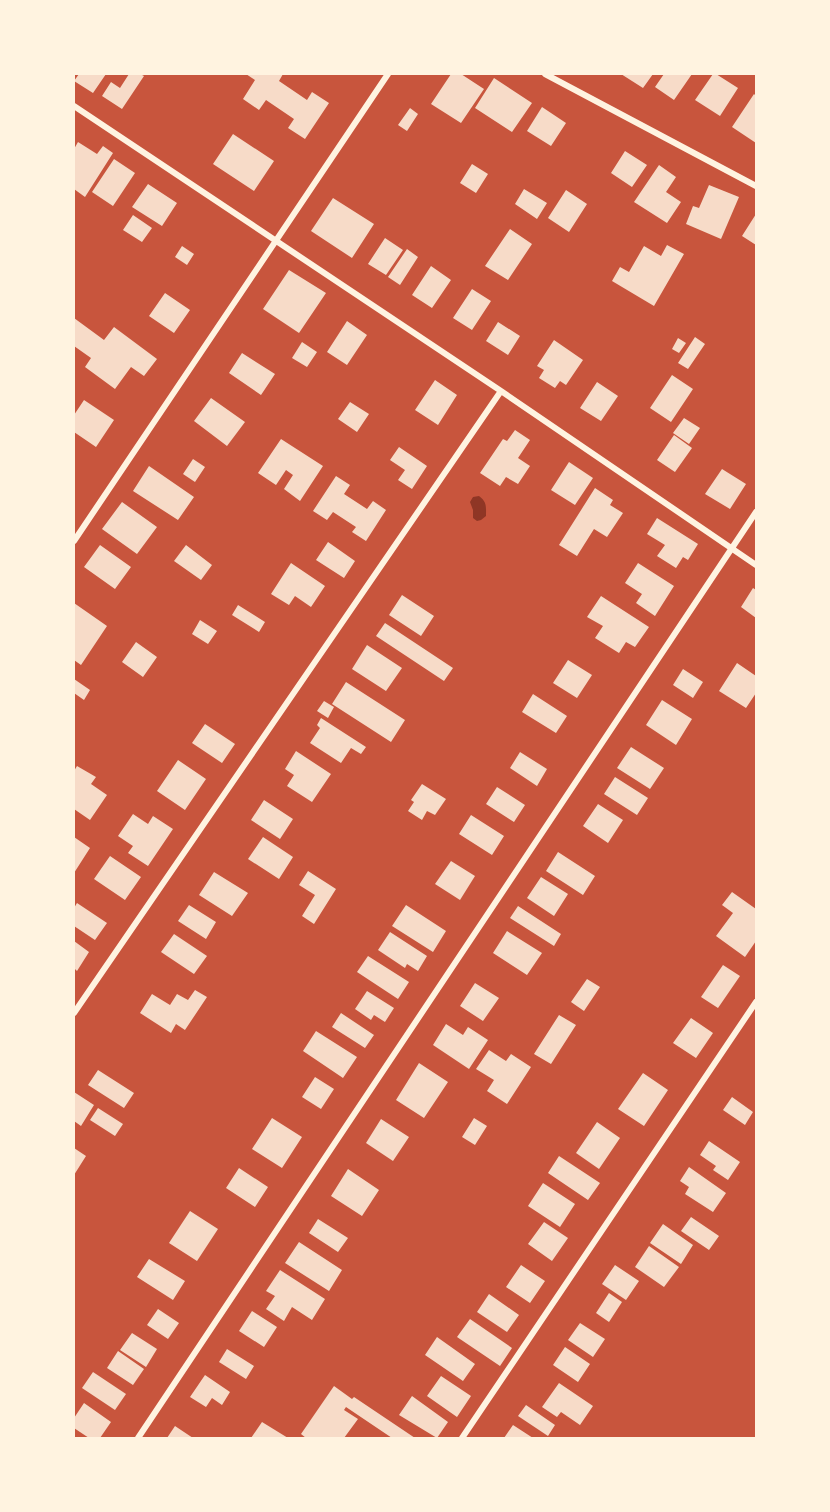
<svg xmlns="http://www.w3.org/2000/svg" width="830" height="1512" font-family="Signika,sans-serif">
  <rect width="100%" height="100%" fill="#c8553d"/>
  <path fill="#8f3625" d="M479,496c8,6 7,10 7,20l-5,4 -4,1 -4,-3v-8l-3,-8 3,-5z"/>
  <path fill="#f7dbc8" d="M79,74h27l-13,19 -19,-12z
    M129,74h11l4,2 -22,33 -20,-13 9,-14 9,6z
    M246,74h37l-4,7 28,19 5,-8 17,11 -24,36 -17,-11 6,-9 -28,-19 -7,10 -16,-11 12,-19z
    M451,74h10l23,15 -23,34 -30,-19z
    M621,74h32l-10,14z
    M664,74h28l-18,26 -19,-13z
    M713,74h3l22,14 -18,28 -25,-16z
    M494,78l38,25 -20,29 -37,-24z
    M754,94l2,2v47l-24,-16z
    M542,107l24,16 -15,23 -24,-15z
    M410,108l8,6 -11,17 -9,-6z
    M233,134l41,27 -20,30 -41,-27z
    M78,142l19,12 6,-8 10,7 -28,44 -11,-8v-40z
    M625,151l22,14 -15,22 -21,-14z
    M114,159l21,14 -22,33 -21,-14z
    M472,164l16,10 -12,19 -16,-10z
    M659,165l17,12 -10,15 15,10 -14,21 -33,-21z
    M148,184l29,19 -15,23 -30,-19z
    M709,185l30,12 -18,42 -35,-15 7,-18 6,2z
    M524,189l23,14 -10,16 -22,-15z
    M566,190l21,14 -18,28 -21,-14z
    M333,198l41,26 -22,34 -41,-27z
    M756,214v31l-14,-9z
    M133,215l19,13 -10,14 -19,-12z
    M510,229l22,15 -24,36 -23,-14z
    M385,238l18,12 -17,25 -18,-11z
    M667,245l17,9 -30,52 -42,-25 8,-14 9,5 15,-26 17,10z
    M182,246l12,8 -7,11 -12,-8z
    M407,249l11,8 -18,28 -12,-8z
    M431,266l20,14 -19,28 -20,-13z
    M289,270l37,23 -27,40 -36,-24z
    M472,289l19,12 -19,29 -19,-12z
    M165,293l25,17 -16,23 -25,-17z
    M74,318l30,22 10,-13 43,32 -13,17 -13,-9 -16,22 -30,-22 6,-9 -17,-12z
    M347,321l20,14 -20,30 -20,-13z
    M498,322l22,14 -12,19 -22,-14z
    M695,337l10,7 -17,25 -10,-6z
    M678,338l8,5 -7,10 -7,-4z
    M554,340l29,20 -17,25 -6,-4 -5,7 -16,-10 5,-8 -7,-4z
    M302,342l15,10 -10,15 -15,-9z
    M242,353l33,21 -14,21 -32,-22z
    M672,375l21,14 -22,33 -21,-14z
    M435,380l22,15 -19,30 -23,-15z
    M597,382l21,14 -17,25 -21,-13z
    M211,398l34,24 -18,24 -33,-25z
    M84,400l30,20 -18,27 -22,-15v-17z
    M350,402l19,12 -12,18 -19,-13z
    M684,418l16,10 -11,16 -16,-11z
    M515,430l15,10 -12,18 12,8 -12,18 -12,-7 -6,9 -20,-13 23,-34 4,2z
    M674,435l18,13 -17,24 -18,-12z
    M281,439l42,27 -23,35 -16,-12 9,-14 -7,-5 -10,15 -18,-12z
    M399,447l28,19 -15,23 -14,-9 7,-10 -15,-10z
    M193,459l12,8 -10,15 -12,-8z
    M569,462l24,16 -18,27 -24,-15z
    M149,466l45,31 -16,23 -45,-29z
    M722,469l24,15 -16,25 -25,-15z
    M336,476l14,9 -6,9 23,15 6,-8 13,9 -20,31 -14,-9 4,-5 -23,-15 -6,8 -14,-9z
    M595,488l18,12 -3,5 13,8 -16,24 -13,-8 -17,27 -18,-11z
    M122,502l35,25 -20,27 -35,-25z
    M657,518l41,26 -10,16 -5,-3 -7,11 -19,-12 8,-11 -18,-11z
    M328,542l27,19 -11,17 -28,-18z
    M100,545l31,22 -16,22 -31,-22z
    M186,545l26,20 -11,15 -27,-19z
    M291,563l34,23 -14,21 -16,-11 -6,9 -18,-11z
    M638,563l36,23 -19,30 -19,-13 6,-9 -17,-11z
    M753,588l3,2v28l-15,-11z
    M402,595l32,21 -13,20 -32,-21z
    M601,596l48,31 -14,20 -9,-5 -7,11 -24,-15 8,-12 -16,-9z
    M74,603l33,23 -26,39 -7,-5z
    M238,605l27,17 -6,10 -27,-17z
    M200,620l17,11 -9,13 -16,-10z
    M385,623l68,45 -9,13 -68,-45z
    M136,642l21,15 -14,20 -21,-15z
    M367,645l35,23 -16,23 -34,-22z
    M568,660l24,15 -15,23 -24,-15z
    M737,663l19,13v17l-10,15 -27,-17z
    M683,669l20,13 -10,16 -20,-13z
    M74,679l16,11 -6,10 -10,-7z
    M346,682l59,38 -14,22 -59,-38z
    M533,694l34,22 -11,17 -34,-21z
    M662,700l30,19 -16,26 -30,-20z
    M324,701l10,6 -6,11 -11,-7z
    M321,718l45,29 -5,7 -10,-6 -10,15 -31,-20 10,-15 -3,-3z
    M205,724l30,20 -13,19 -30,-20z
    M631,747l33,21 -14,21 -33,-21z
    M296,751l35,23 -19,28 -25,-16 7,-11 -9,-6z
    M520,752l27,17 -10,17 -27,-18z
    M178,760l28,19 -21,31 -28,-19z
    M77,766l19,11 -5,7 16,11 -17,25 -16,-11v-38z
    M615,777l33,21 -11,17 -33,-21z
    M422,784l24,15 -11,16 -8,-4 -5,9 -14,-9 6,-9 -3,-2z
    M497,787l28,18 -11,17 -28,-18z
    M264,800l29,19 -13,20 -29,-19z
    M598,804l25,16 -15,23 -25,-17z
    M133,814l15,10 5,-8 20,13 -25,37 -20,-13 5,-7 -15,-10z
    M471,815l33,21 -12,19 -33,-21z
    M74,837l16,11 -16,25z
    M263,837l30,20 -14,22 -31,-20z
    M558,852l37,24 -12,19 -37,-24z
    M110,856l31,21 -16,23 -31,-21z
    M451,861l24,15 -15,24 -25,-16z
    M308,871l28,18 -22,35 -12,-8 13,-21 -16,-10z
    M214,872l34,21 -16,23 -33,-21z
    M541,877l27,17 -14,22 -27,-18z
    M732,892l24,17v32l-11,16 -29,-21 17,-23 -11,-8z
    M77,903l30,20 -12,17 -21,-14v-18z
    M189,905l27,17 -10,17 -28,-18z
    M406,905l40,26 -13,21 -41,-26z
    M518,906l43,28 -7,12 -44,-28z
    M507,931l35,22 -15,22 -34,-22z
    M390,932l37,24 -9,15 -11,-7 -2,4 -27,-18z
    M174,934l33,22 -13,18 -33,-22z
    M74,941l15,11 -12,19 -3,-3z
    M368,956l41,26 -11,17 -41,-27z
    M723,965l17,11 -22,32 -17,-11z
    M587,979l13,8 -16,24 -13,-9z
    M475,983l24,15 -16,23 -23,-15z
    M195,990l12,7 -22,33 -9,-6 -5,9 -31,-20 12,-19 18,11 7,-11 11,6z
    M367,991l27,17 -9,14 -11,-7 -3,5 -16,-11z
    M341,1013l33,22 -9,13 -33,-21z
    M559,1015l17,10 -25,39 -17,-10z
    M691,1018l22,15 -17,25 -23,-15z
    M446,1024l17,11 5,-8 20,13 -19,29 -36,-24z
    M316,1031l41,26 -14,21 -40,-27z
    M489,1050l17,11 5,-7 20,13 -24,37 -20,-13 7,-11 -18,-11z
    M419,1063l29,19 -24,36 -28,-18z
    M98,1070l36,23 -10,15 -36,-23z
    M643,1073l25,17 -24,36 -26,-17z
    M315,1077l19,12 -13,20 -19,-12z
    M74,1092l20,13 -13,21 -7,-5z
    M732,1097l21,15 -8,13 -22,-15z
    M98,1108l25,16 -8,12 -25,-16z
    M272,1118l30,19 -20,31 -30,-19z
    M474,1118l13,8 -12,19 -13,-8z
    M381,1119l28,18 -16,24 -27,-18z
    M597,1122l23,16 -21,31 -23,-16z
    M709,1141l31,21 -12,18 -15,-10 3,-4 -16,-11z
    M74,1148l12,8 -12,19z
    M559,1156l41,27 -12,17 -40,-27z
    M689,1167l37,26 -13,19 -28,-18 4,-7 -9,-6z
    M239,1168l29,19 -13,20 -29,-19z
    M348,1169l31,21 -17,26 -31,-20z
    M543,1183l32,21 -15,23 -32,-21z
    M190,1211l28,18 -21,32 -28,-18z
    M691,1217l28,19 -10,14 -28,-19z
    M318,1219l30,19 -10,14 -29,-19z
    M544,1222l24,16 -16,23 -24,-17z
    M663,1224l30,21 -12,19 -31,-21z
    M299,1242l43,28 -13,21 -44,-28z
    M649,1246l30,21 -15,20 -29,-20z
    M149,1259l36,22 -12,19 -36,-23z
    M521,1265l24,16 -15,22 -24,-16z
    M615,1265l24,16 -13,19 -24,-16z
    M280,1270l45,29 -13,21 -20,-13 -8,14 -18,-12 9,-13 -9,-5z
    M609,1293l13,9 -13,20 -13,-9z
    M489,1294l30,21 -12,17 -30,-20z
    M158,1309l21,14 -11,16 -21,-14z
    M252,1311l25,16 -13,20 -25,-16z
    M470,1319l42,29 -12,18 -43,-29z
    M580,1323l25,16 -12,18 -25,-17z
    M132,1333l25,16 -11,18 -26,-17z
    M437,1337l38,27 -12,17 -38,-26z
    M565,1347l25,17 -12,18 -25,-17z
    M227,1349l27,17 -8,13 -27,-17z
    M118,1351l26,18 -11,16 -26,-17z
    M93,1372l33,22 -11,16 -33,-22z
    M205,1375l25,17 -8,13 -10,-7 -6,9 -16,-10z
    M441,1376l30,20 -14,21 -30,-21z
    M559,1383l34,23 -13,19 -19,-13 -4,5 -15,-10z
    M334,1386l18,13 2,-2 61,41h-23l-46,-31 -2,3 14,9 -14,19h-38l-5,-4z
    M412,1396l36,26 -11,16 -38,-23z
    M84,1403l27,19 -11,16h-11l-15,-10v-10z
    M526,1405l29,20 -7,11 -30,-20z
    M262,1422l26,16h-37z
    M513,1425l20,13h-29z
    M175,1426l18,12h-26z"/>
  <g fill="none" stroke-linecap="round" stroke-linejoin="round">
    <path stroke="#fff3e0" stroke-width="6" d="M545,74l211,112
      M74,106l427,285 255,174
      M74,541l314,-467
      M74,1013l427,-622
      M138,1438l618,-926
      M462,1438l294,-436"/>
  </g>
  <rect width="830" height="1512" fill="none" stroke="#fff3e0" stroke-width="150"/>
</svg>
